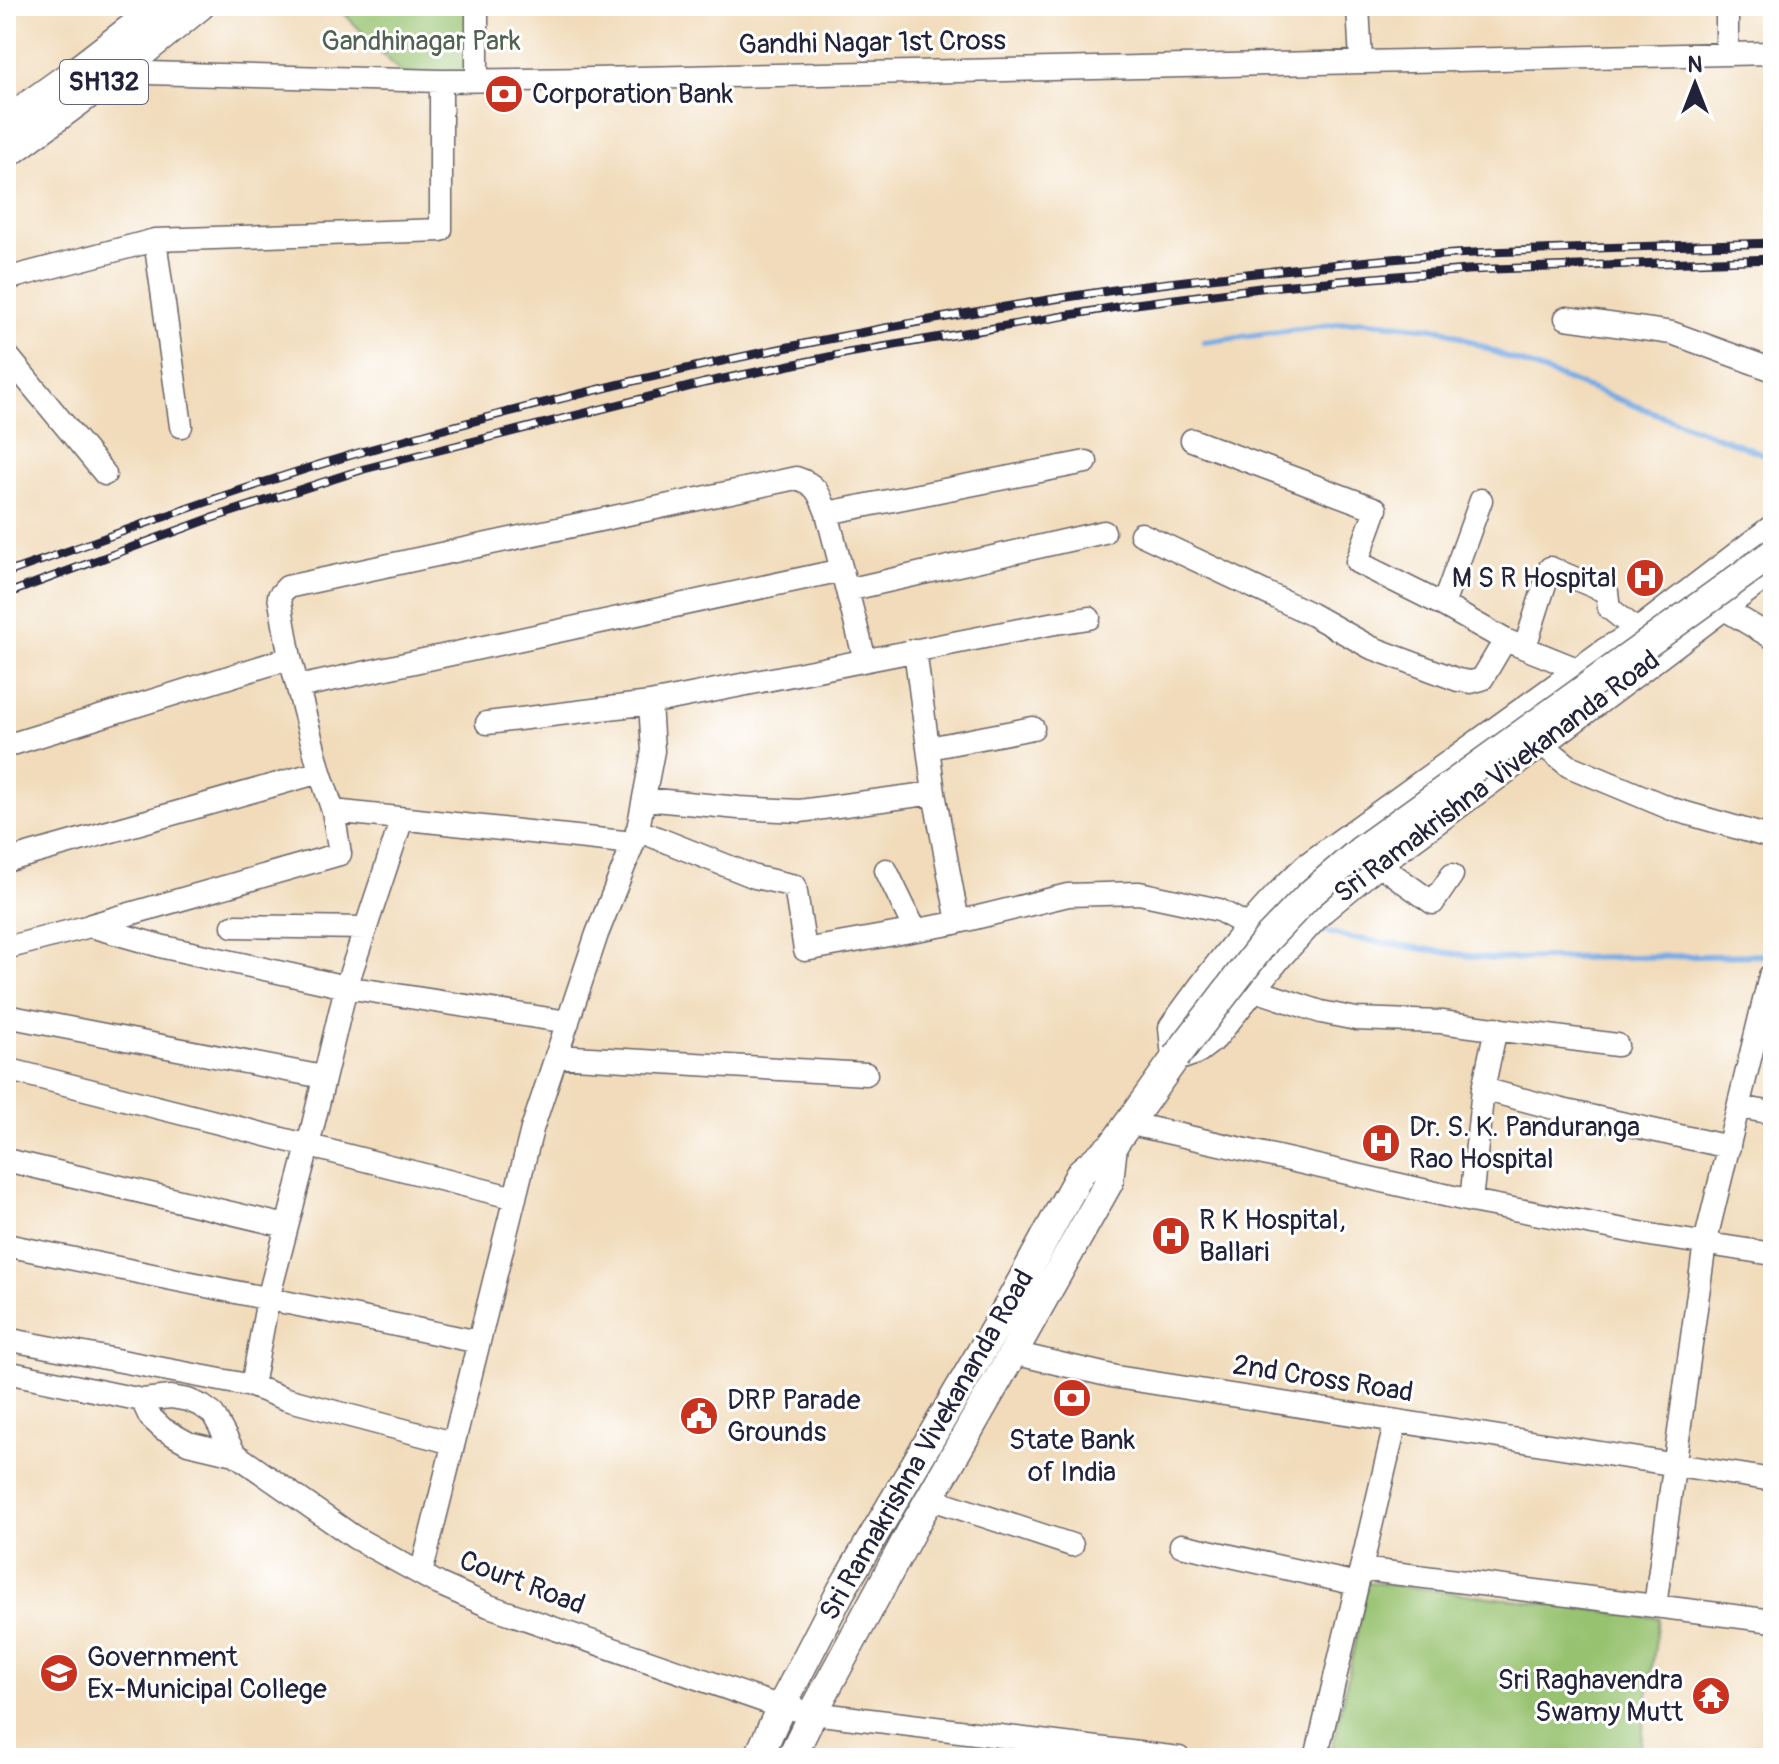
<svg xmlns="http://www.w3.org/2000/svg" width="1779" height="1764" font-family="Pangolin,sans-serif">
  <rect width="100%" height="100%" fill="#fff"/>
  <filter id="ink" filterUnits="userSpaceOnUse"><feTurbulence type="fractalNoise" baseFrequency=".0125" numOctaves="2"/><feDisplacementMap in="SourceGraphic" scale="16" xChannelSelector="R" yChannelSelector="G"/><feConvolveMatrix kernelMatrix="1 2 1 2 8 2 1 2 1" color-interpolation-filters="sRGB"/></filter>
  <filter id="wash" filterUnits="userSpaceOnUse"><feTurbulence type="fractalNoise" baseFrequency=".006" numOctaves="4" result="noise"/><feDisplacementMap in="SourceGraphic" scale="32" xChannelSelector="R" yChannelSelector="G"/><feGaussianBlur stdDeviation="1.8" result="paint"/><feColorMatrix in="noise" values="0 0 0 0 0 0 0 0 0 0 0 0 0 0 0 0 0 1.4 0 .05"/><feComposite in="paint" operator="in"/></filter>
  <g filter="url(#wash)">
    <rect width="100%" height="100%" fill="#f1dbba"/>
    <path fill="#97c270" stroke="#5c7256" stroke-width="2" d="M337,6h134l1,71 -69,-2z
      M1368,1582l291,36 -20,140h-309z"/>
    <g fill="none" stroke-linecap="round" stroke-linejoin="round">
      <path stroke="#78abe4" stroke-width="6" d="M1204,342l156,-21 82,8 67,29 252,95 12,8
        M1325,931l20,6 145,22 283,-4"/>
    </g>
  </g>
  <g filter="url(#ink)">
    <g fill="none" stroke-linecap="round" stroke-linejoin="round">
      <defs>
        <path id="minor" d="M477,6v74
          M1358,6l3,55
          M1727,6v48
          M111,72l330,9 154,-2 1178,-26
          M155,240l26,186
          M6,279l149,-39 286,-10v-149
          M1566,318l106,15 101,37
          M6,354l99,120
          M1192,440l184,69 -19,53 86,43 62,35 77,31
          M827,513l259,-51
          M1141,534l170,80 59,33 88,33 13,2 11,-3 23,-39
          M847,590l257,-58
          M1711,601l62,37
          M1443,605l38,-105
          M1525,647l25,-79 57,24 2,16 19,15 10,10
          M915,650l19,143 24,129
          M298,687l544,-117
          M487,723l163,-20 400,-79 39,-6
          M1529,734l40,32 103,43 101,29
          M6,746l284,-88
          M929,748l104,-20
          M644,799l95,9 61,3 134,-18
          M637,830l118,47 40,9 10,64 145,-26 118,-29 71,-2 80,17 31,17
          M633,843l-300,-32 -13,-39 -30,-114 -11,-62 8,-9 509,-109c22,7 23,16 31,35l38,147
          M6,861l314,-89
          M1377,863l56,40 19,-28
          M886,870l29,60
          M91,925l249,-71 -7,-43
          M233,926l133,2
          M6,948l84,-22 74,21 182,40 222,35
          M1252,989l69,23 35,7 85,3 176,23
          M6,1016l317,61
          M556,1056l310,18
          M6,1069l509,129
          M1483,1089l79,21 167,37
          M1739,1107l34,6
          M1127,1123l344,78 185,35 117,18
          M6,1160l280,66
          M1471,1201l12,-112 13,-61
          M6,1245l473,97
          M6,1339l246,47 34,13 167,44
          M1013,1353l103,24 657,103
          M6,1372l136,28 29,-3 17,3 14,6 11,8 22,40
          M252,1386l16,-87 40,-153 38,-159 56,-168
          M142,1400l8,17 13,12 25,14 47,11 119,83 85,47 50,22 292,101 32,6 366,45
          M929,1498l143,47
          M1181,1545l176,39
          M1361,1569l412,52
          M421,1574l111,-445 65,-195 40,-100 16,-83 -3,-48
          M1655,1606l50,-363 65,-267
          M1316,1758l80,-337"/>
        <path id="major" d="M6,121l70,-50 84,-65
          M6,155l111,-82 83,-67
          M1176,1057l-3,-29c41,-57 83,-113 135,-161l298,-215 32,-19 135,-104
          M758,1758l23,-51 60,-116 168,-287 72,-132 32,-27 63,-88 20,-7 17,-13 66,-82 42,-45 56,-47 164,-120 222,-167
          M791,1758l22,-45 102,-189 98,-171 96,-171 4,-37"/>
      </defs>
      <use href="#minor" stroke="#6a6367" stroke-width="25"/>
      <use href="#major" stroke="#6a6367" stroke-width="31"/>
      <use href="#minor" stroke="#fff" stroke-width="22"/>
      <use href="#major" stroke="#fff" stroke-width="28"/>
      <defs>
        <path id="rail" d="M6,573c117,-41 233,-85 352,-120 250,-72 506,-127 763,-164 66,-9 133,-16 199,-23 51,-5 102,-11 154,-13 99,-5 199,-7 299,-10
          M6,594l203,-75 155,-50 340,-86 144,-30 280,-48 140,-18 199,-17 306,-11"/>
      </defs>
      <use href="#rail" stroke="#22223b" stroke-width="9"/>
      <use href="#rail" stroke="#fff" stroke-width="6" stroke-dasharray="18" stroke-linecap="butt"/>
      <defs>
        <path id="major-bridge" d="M1176,1057l90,-117 43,-45 52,-45 412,-297"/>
      </defs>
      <use href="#major-bridge" stroke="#6a6367" stroke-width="31" stroke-linecap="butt"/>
      <use href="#major-bridge" stroke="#fff" stroke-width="28"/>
    </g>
  </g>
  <defs>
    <symbol id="bank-disc" viewBox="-11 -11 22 22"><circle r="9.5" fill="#c8321e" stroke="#fff"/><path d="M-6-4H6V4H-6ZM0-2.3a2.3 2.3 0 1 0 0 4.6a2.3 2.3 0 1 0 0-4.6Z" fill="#fff"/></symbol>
    <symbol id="hospital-disc" viewBox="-11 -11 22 22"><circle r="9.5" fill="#c8321e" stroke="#fff"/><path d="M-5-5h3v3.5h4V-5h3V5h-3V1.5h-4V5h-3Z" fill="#fff"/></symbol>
    <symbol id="civic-disc" viewBox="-11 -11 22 22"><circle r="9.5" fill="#c8321e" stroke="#fff"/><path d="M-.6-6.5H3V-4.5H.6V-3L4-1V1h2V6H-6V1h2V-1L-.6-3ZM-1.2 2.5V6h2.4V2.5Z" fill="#fff"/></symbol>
    <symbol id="university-disc" viewBox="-11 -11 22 22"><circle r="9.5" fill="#c8321e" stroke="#fff"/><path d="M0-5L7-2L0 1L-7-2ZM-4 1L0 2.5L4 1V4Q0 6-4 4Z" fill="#fff"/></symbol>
    <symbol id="temple-disc" viewBox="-11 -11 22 22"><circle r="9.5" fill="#c8321e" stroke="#fff"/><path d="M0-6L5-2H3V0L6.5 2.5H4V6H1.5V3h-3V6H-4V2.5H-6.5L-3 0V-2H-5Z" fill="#fff"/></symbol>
  </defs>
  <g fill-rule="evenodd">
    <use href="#bank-disc" x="482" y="72" width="44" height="44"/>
    <use href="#hospital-disc" x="1623" y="556" width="44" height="44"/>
    <use href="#hospital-disc" x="1359" y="1121" width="44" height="44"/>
    <use href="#hospital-disc" x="1149" y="1214" width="44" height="44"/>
    <use href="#bank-disc" x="1050" y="1376" width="44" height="44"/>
    <use href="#civic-disc" x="677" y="1394" width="44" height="44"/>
    <use href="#university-disc" x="37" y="1651" width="44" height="44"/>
    <use href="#temple-disc" x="1689" y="1674" width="44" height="44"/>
  </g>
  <g text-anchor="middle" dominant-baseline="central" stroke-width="6" stroke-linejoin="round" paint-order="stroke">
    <rect fill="#fff" stroke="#646476" stroke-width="2" x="60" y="60" width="88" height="44" rx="6"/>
    <g font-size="26" font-weight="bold" fill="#22223b">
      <text x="104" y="82">SH132</text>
    </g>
    <g font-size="28" fill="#516250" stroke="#fff">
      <text x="421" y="41">Gandhinagar Park</text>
    </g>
    <g font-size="28" fill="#22223b" stroke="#fff">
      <text transform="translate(872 43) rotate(-1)">Gandhi Nagar 1st Cross</text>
      <text transform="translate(1497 777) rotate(-37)">Sri Ramakrishna Vivekananda Road</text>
      <text transform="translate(1323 1379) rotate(9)">2nd Cross Road</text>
      <text transform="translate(927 1445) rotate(-60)">Sri Ramakrishna Vivekananda Road</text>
      <text transform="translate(522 1583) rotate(21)">Court Road</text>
    </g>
    <g font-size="28" fill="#22223b" stroke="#fff" text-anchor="start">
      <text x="532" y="94">Corporation Bank</text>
      <text x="1617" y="578" text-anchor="end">M S R Hospital</text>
      <text x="1409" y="1127">Dr. S. K. Panduranga<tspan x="1409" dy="32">Rao Hospital</tspan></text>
      <text x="1199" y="1220">R K Hospital,<tspan x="1199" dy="32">Ballari</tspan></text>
      <text x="727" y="1400">DRP Parade<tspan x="727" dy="32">Grounds</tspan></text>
      <text x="1072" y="1440" text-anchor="middle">State Bank<tspan x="1072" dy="32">of India</tspan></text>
      <text x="87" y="1657">Government<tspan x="87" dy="32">Ex-Municipal College</tspan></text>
      <text x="1683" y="1680" text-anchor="end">Sri Raghavendra<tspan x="1683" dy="32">Swamy Mutt</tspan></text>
    </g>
  </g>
  <rect width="1779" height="1764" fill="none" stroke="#fff" stroke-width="32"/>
  <g transform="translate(1695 84)" stroke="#ffffff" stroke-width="6" paint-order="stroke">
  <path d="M0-6L14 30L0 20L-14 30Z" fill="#22223b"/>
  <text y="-12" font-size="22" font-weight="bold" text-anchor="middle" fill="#22223b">N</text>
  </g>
</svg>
